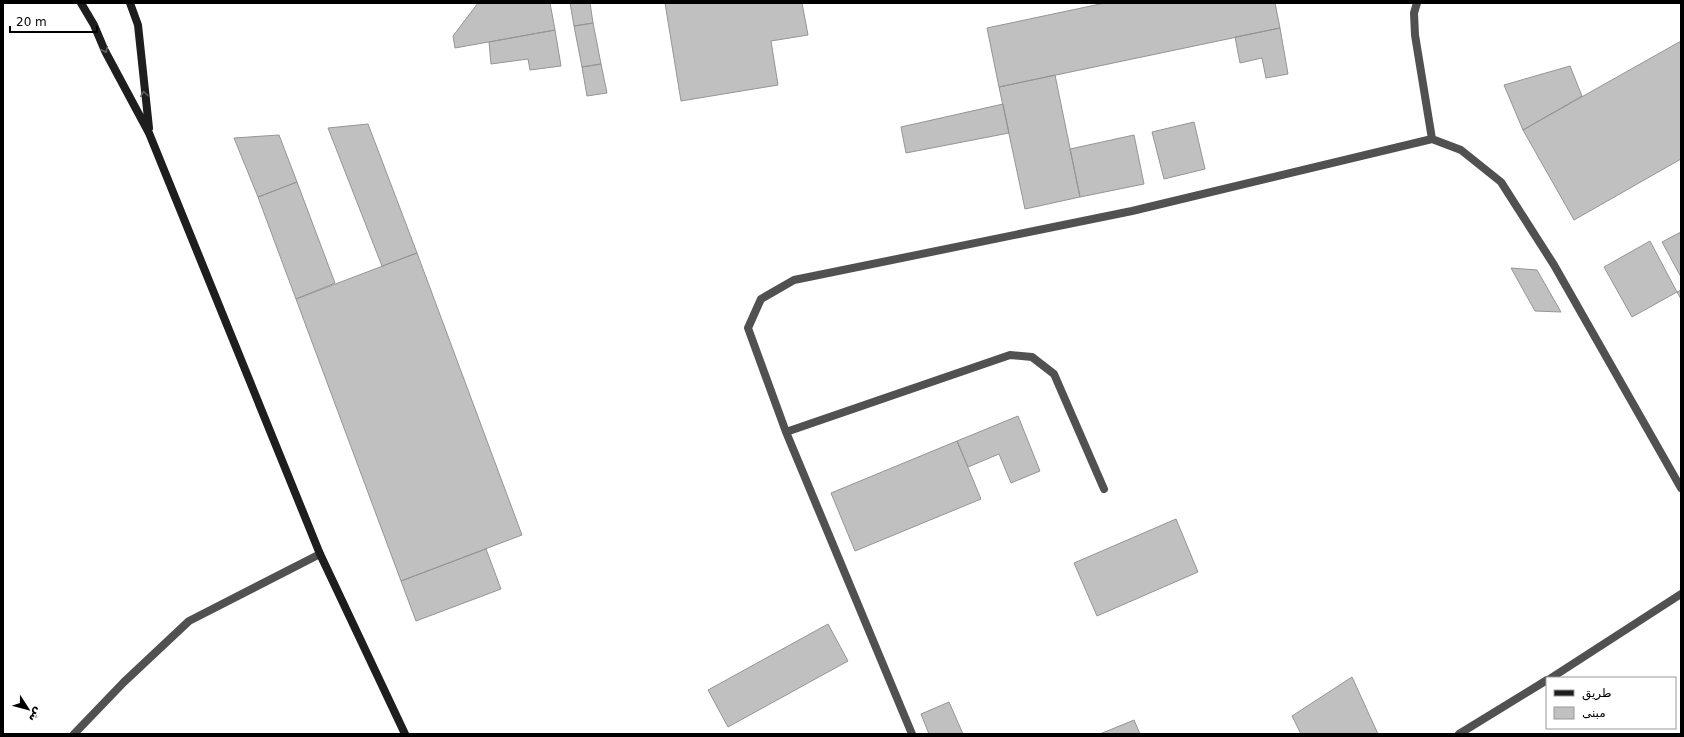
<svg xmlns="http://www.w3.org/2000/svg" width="1684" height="737" font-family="'DejaVu Sans','Noto Naskh Arabic',sans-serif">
  <rect width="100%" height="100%" fill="#fff"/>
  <path fill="#c0c0c0" stroke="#959595" d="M478,3h72l5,27 -100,18 -2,-12z
    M570,3h20l3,20 -19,3z
    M665,3h137l6,32 -37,6 7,44 -97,16z
    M1105,3h170l5,25 -281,59 -12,-59z
    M593,23l8,41 -19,3 -8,-41z
    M1280,28l8,46 -22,4 -4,-20 -22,5 -5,-26z
    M555,30l6,36 -31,4 -2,-11 -37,5 -2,-22z
    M1681,41v118l-107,61 -51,-90z
    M601,64l6,29 -20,3 -5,-29z
    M1570,66l12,30 -59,34 -19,-45z
    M1055,75l25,122 -55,12 -26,-122z
    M1003,104l6,29 -103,20 -5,-26z
    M1194,122l11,47 -41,10 -12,-47z
    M368,124l49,129 -35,13 -54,-138z
    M279,135l18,47 -39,15 -24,-59z
    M1134,135l10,49 -64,13 -10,-48z
    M297,182l38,101 -39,16 -38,-102z
    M1681,232v45l-19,-35z
    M1650,241l27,51 -45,25 -28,-50z
    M417,253l105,282 -121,46 -105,-282z
    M1511,268l26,2 24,42 -26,-1z
    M1681,290v9l-4,-7z
    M1018,416l22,55 -29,12 -12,-29 -31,13 -11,-26z
    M957,441l24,58 -126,52 -24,-58z
    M1176,519l22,53 -101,44 -23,-53z
    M486,549l15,40 -85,32 -15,-40z
    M828,624l20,37 -120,66 -20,-37z
    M1352,677l26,57h-77l-9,-18z
    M949,702l14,32h-34l-8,-20z
    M1134,720l6,14h-40z"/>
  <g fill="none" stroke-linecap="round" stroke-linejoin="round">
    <path stroke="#515151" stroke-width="8" d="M1417,3l-3,10 1,22 17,104
      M786,432l224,-77 22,2 22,17 50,115
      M1551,678l130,-84
      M74,734l50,-52 65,-61 131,-67
      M912,734l-126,-302 -38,-104 13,-29 33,-19 338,-69 300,-72 29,11 40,32 53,83 127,223
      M1459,734l88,-54"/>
    <path stroke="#1e1e1e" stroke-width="8" d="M81,3l13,22 11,26 44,82 171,421 85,180
      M130,3l8,22 11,103"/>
  </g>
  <defs><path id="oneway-chevron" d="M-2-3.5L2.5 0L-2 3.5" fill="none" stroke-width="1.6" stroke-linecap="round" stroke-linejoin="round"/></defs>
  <g stroke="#626262">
    <use href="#oneway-chevron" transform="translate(105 50) rotate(66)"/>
    <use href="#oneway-chevron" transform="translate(144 94) rotate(-97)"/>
  </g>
  <rect width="1684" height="737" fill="none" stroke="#000000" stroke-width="8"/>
  <rect x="1546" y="677" width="130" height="52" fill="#ffffff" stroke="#999999"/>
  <rect x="1554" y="690" width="20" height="6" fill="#1e1e1e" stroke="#999999"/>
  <text x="1582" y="697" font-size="12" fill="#000000">طريق</text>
  <rect x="1554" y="707" width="20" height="12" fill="#c0c0c0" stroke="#999999"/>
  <text x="1582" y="717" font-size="12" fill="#000000">مبنى</text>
  <g transform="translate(28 709) rotate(126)" stroke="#ffffff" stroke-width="3" paint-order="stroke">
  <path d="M0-3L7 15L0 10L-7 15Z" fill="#000000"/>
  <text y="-6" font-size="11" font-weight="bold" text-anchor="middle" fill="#000000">ش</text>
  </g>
  <path d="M10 26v6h87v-6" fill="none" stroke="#000000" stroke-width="2"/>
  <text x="16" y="26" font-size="12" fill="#000000" stroke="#ffffff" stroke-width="3" paint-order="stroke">20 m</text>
</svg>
